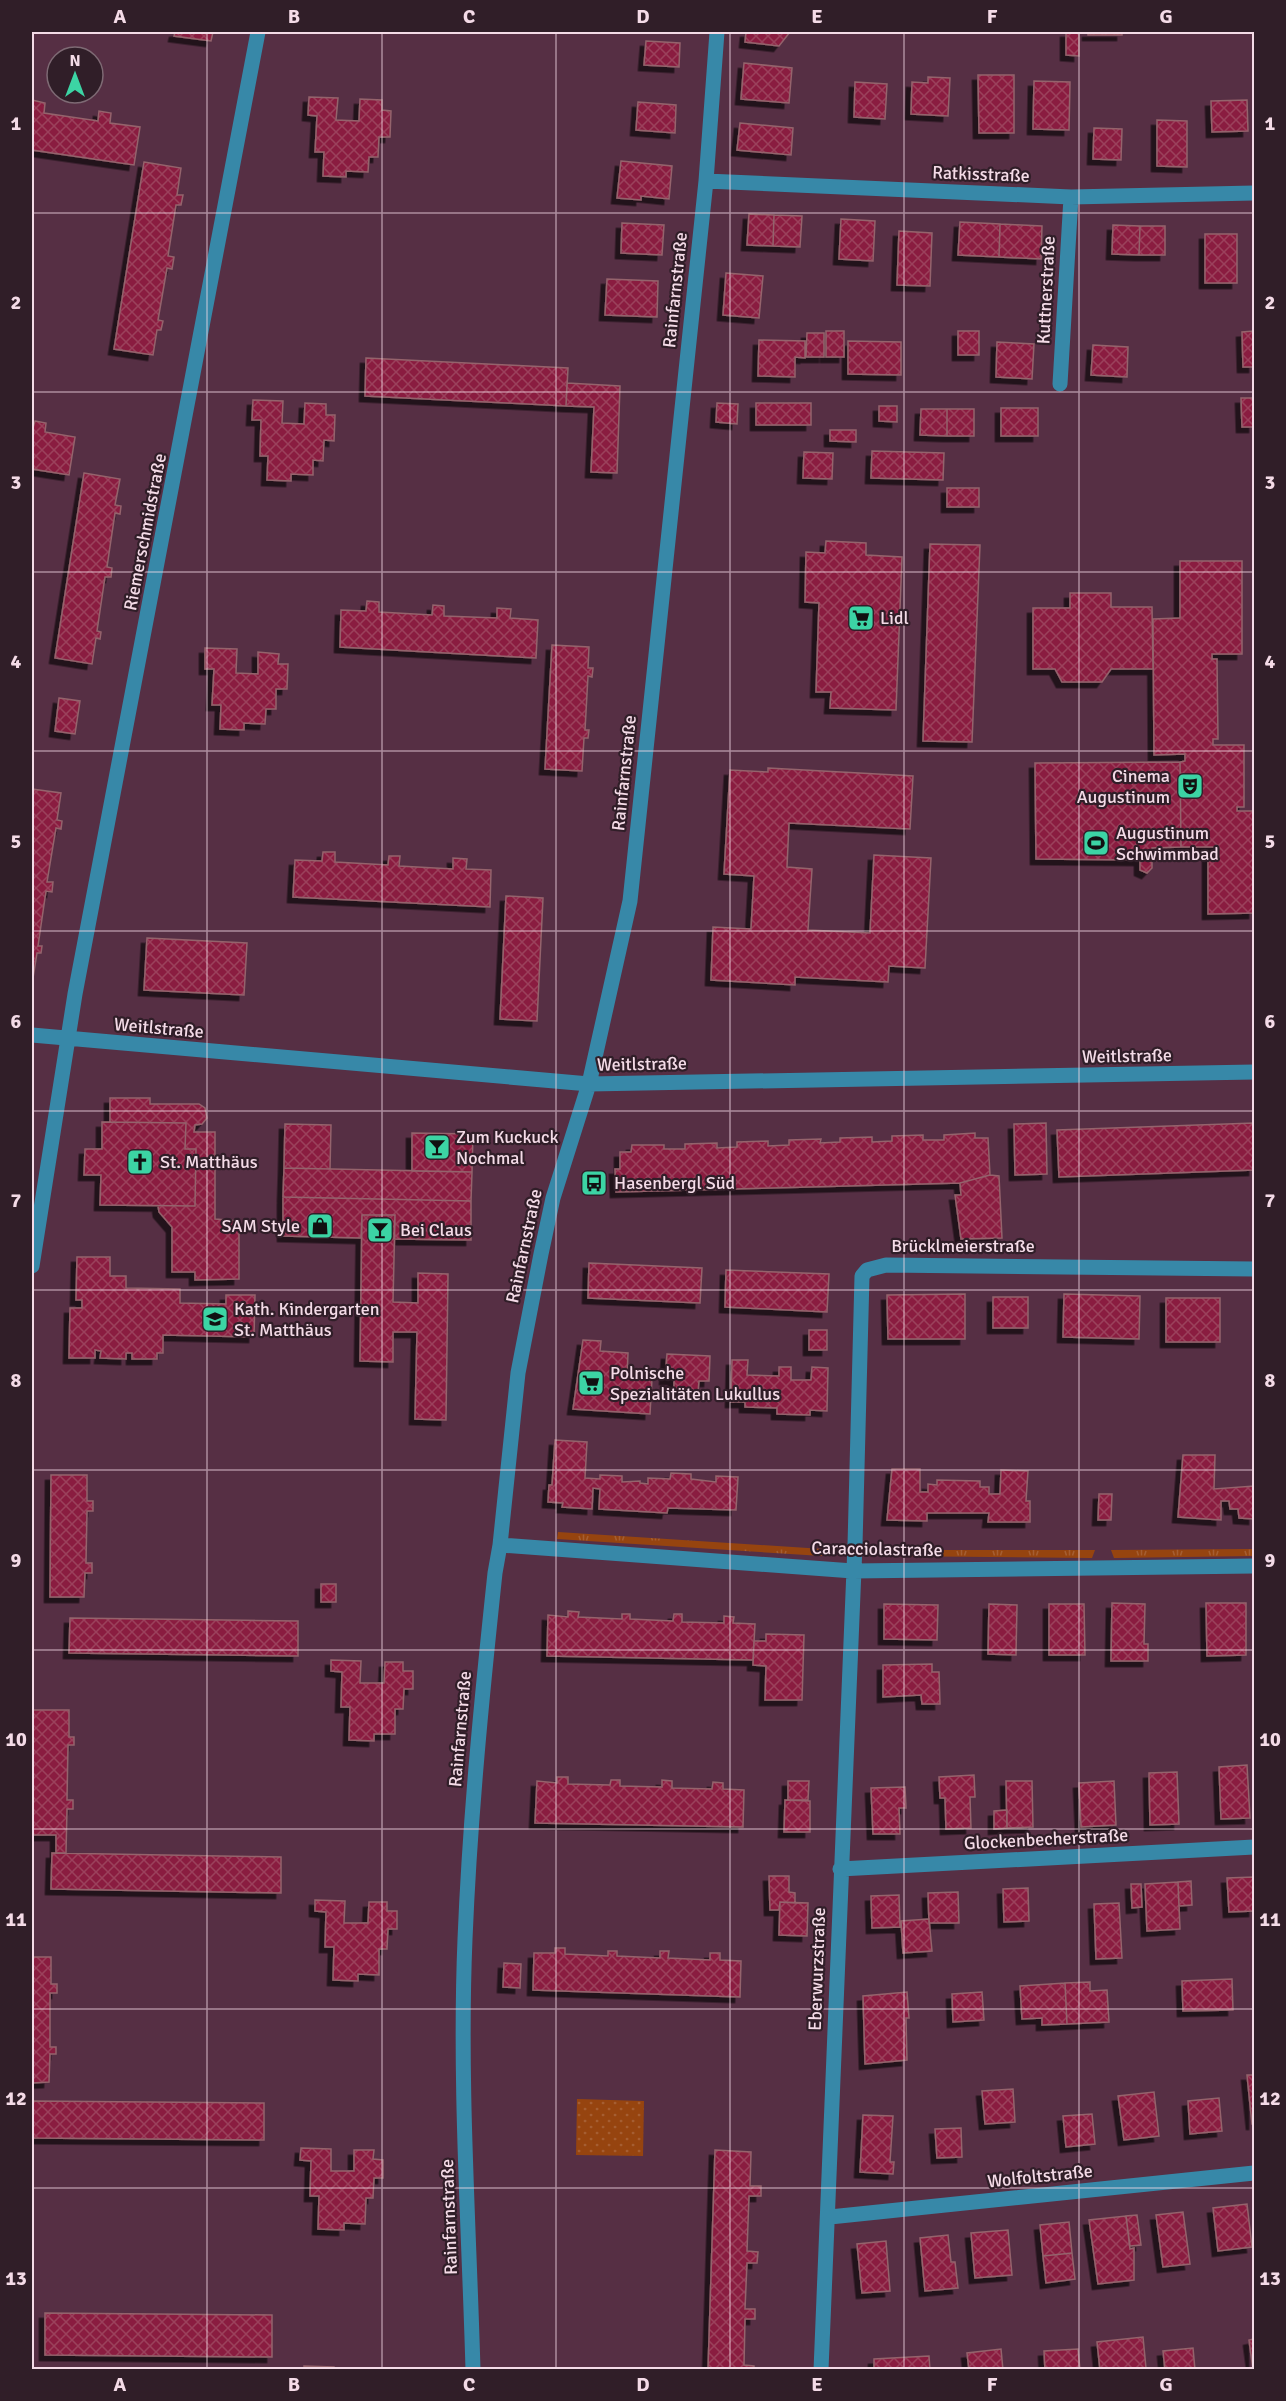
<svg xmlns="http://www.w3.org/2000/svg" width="1286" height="2401" font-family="Signika,sans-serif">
  <defs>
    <pattern id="grass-tufts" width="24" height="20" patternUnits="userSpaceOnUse" patternTransform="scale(1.5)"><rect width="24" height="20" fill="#96440f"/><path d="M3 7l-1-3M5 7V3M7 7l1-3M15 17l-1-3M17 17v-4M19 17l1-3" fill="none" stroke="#a55e32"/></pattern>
    <pattern id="park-dots" width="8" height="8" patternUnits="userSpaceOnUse" patternTransform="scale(1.5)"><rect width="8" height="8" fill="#96440f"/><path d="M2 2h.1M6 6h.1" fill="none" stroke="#a55e32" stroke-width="1.8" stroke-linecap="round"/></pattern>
    <pattern id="building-cross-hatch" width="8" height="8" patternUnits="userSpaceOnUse" patternTransform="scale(1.5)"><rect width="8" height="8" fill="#8a1f41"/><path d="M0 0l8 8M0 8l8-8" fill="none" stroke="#9b3f5c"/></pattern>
    <filter id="shadow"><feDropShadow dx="-5.5" dy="5.5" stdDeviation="0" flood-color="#0009"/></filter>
  </defs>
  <rect width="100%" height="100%" fill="#562f44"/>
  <path fill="url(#grass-tufts)" d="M558,1532l265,17 -1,7 -265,-17z
    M1254,1549v7l-140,2 -3,-8z
    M883,1550h212l-3,8 -209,-2z"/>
  <path fill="url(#park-dots)" d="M577,2099l67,2 -1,55 -67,-1z"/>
  <path fill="url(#building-cross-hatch)" stroke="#94636c" stroke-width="1.5" filter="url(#shadow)" d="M175,32h38l-2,9 -37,-5z
    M746,32h44l-11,14 -34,-4z
    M1066,32h13v24l-13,-1z
    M1088,32h34v3h-34z
    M646,41l34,2 -1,24 -35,-2z
    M744,63l48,5 -3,35 -48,-4z
    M978,75h36v58h-35z
    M928,77l22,1 -2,38 -37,-2 1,-32 16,1z
    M1034,81l36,1 -1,48 -36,-1z
    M855,82l32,2 -2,35 -31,-2z
    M309,97l29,1 -2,22 23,1 1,-22 22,1v10l9,1 -1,26h-11l-1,20h-9l-1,15 -22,-1v6l-23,-1 1,-24h-9l2,-36 -9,-1z
    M32,100l13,3 -1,10 54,8 1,-10 12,2 -1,10 30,4 -6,38 -102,-15z
    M1247,100l1,31 -36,1 -1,-31z
    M638,102l38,3 -1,28 -39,-3z
    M1157,120l30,1v46l-30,-1z
    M740,123l53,5 -2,27 -54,-5z
    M1094,128l28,1 -1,31 -28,-1z
    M621,161l51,5 -3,33 -28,-3v4l-24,-2z
    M144,162l37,6 -4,27h6l-2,10h-5l-8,51 6,1 -2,12 -5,-1 -9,52 5,1 -2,9h-4l-4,25 -39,-6z
    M749,214l25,1 -1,31 -26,-1z
    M774,215l28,1 -2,31 -27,-1z
    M841,219l34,2 -2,40 -34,-2z
    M960,222l40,2 -1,33 -41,-2z
    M622,223l42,2 -2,30 -41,-2z
    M1000,224l42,2 -1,33 -42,-2z
    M1113,225l27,1 -1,29 -27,-1z
    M1140,226h25v29h-26z
    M899,231l33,2 -2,53 -33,-1z
    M1205,234h32v49h-32z
    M726,273l37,3 -4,42 -36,-3z
    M607,279l51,2 -1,36 -52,-2z
    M826,331h18v26h-18z
    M958,331h21v24h-21z
    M1254,331v36h-11l-1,-35z
    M807,333h17v24h-18z
    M759,340l46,1v17l-10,-1v20l-37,-1z
    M848,341l53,1v33l-53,-1z
    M997,342l37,2 -2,35 -36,-2z
    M1093,345l35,2 -1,30 -36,-2z
    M366,358l202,10 -2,38 -201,-10z
    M567,383l53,3 -3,87 -26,-1 3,-65 -28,-1z
    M1241,398h13v29h-12z
    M253,400l30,1 -1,22 22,1 1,-21 21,1v11h9l-1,26 -10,-1 -1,21 -10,-1v15l-22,-1v7l-24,-1 1,-24h-8l1,-36h-9z
    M717,403l21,1 -1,20 -21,-2z
    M756,403h55v22h-55z
    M879,406h18v16l-18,-1z
    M1001,408h37v28h-37z
    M921,409h26v27l-27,-1z
    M947,409h27v27h-27z
    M35,421l11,2 -1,9 30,5 -6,38 -37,-6v-38z
    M830,430h26v12l-26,-1z
    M872,451l72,2 -1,27 -72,-2z
    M804,452l29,1 -1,26 -29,-1z
    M84,473l36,6 -5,26 6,1 -1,8 -5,-1 -8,54 5,1 -1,9h-6l-8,54 4,1 -1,7 -4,-1 -4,26 -37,-6z
    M947,488h32v19h-32z
    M826,541l40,2v12l36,2 -6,153 -66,-2 1,-16h-15l3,-89 -14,-1 1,-50 19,1z
    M930,544l50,1 -8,197 -49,-1z
    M1180,561h62v93h-30v5h5l1,80h-5v6h31v62h-7v4h17v102l-46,1v-60h8v-7h-35l-1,-85 5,-1v-7l-31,1 -1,-136 27,-1z
    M1070,593h41v14h41l1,62h-42l-9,13h-40l-7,-13h-22v-61h37z
    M367,601l12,1v10l53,3 1,-10 11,1v10l53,2v-10l14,1 -1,9 28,2 -2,38 -196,-11 1,-37 25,1z
    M552,645l37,2 -1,21h5l-1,9 -4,-1 -3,54h4l-1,8h-4l-2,33 -37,-2z
    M205,648l32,1 -1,24 22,1v-22l21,2 -1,10h10l-1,25h-11v20h-10l-1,15 -21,-1v7l-24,-1 1,-24h-9l2,-36h-9z
    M59,698l21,3 -5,33 -20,-3z
    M1180,762l1,85 -29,1v20l-5,5 -7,-3v-10l-104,-1 -1,-96z
    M768,768l145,8 -3,53 -121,-6 -2,44 25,2 -4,61 62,3 4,-78 57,3 -6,110 -36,-2 -1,16 -93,-5v8l-84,-5 2,-53 38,2 3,-53 -30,-2 6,-104 38,2z
    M32,789l29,4 -4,27 5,1 -1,8 -5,-1 -9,54h6l-1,10 -6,-1 -8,55h4l-1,7h-4l-4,25z
    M323,852h12v10l53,3 1,-9h11l-1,10 54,3v-11l14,1 -1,10 25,1 -1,37 -197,-10 2,-37 27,1z
    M506,896l37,2 -6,123 -37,-2z
    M147,938l100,5 -3,52 -100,-5z
    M110,1098h40v6h49l6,4 2,10 -5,6 -7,1 -1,7h21v87l24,2v58l-44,1v-8h-23v-45l-13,-15 -1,-6h37l1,-57h-11l1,-26 -76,-1z
    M102,1122l84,1 -1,26h11l-1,57 -95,-1 1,-30h-17l1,-26h17z
    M1046,1123l1,51 -32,1 -1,-51z
    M1254,1123v47l-195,7 -2,-47z
    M285,1124l46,1 -1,44 -46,-1z
    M412,1133l61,1 -1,38 -60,-1z
    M975,1133v5h13l2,37 -30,8 -344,9 -1,-23h5v-17h11l1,-7h32v4h21v-5l32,-1v5l20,-1v-5l31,-1v5l21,-1v-5l32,-1 -1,4 20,-1v-4l32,-1v5l20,-1v-5l31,-1v5h21v-5z
    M284,1168l188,4 -1,29 -188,-4z
    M990,1175l9,1 3,62 -41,1 -6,-44h6l-1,-12z
    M283,1197l188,4v39l-77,-1 1,-24h-33l-1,23 -78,-2z
    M362,1215h33l-2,87 25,1v-30l30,1 -2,146 -31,-1 2,-87h-24v30l-33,-1z
    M77,1257h33v19h16v12l54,1v14l46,1v-9h29l-1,42 -91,-2v18h-6v6h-25v-6h-6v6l-26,-1 1,-7 -6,-1v8h-26l1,-50h12v-8h-6z
    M589,1263l113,5 -2,35 -112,-5z
    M726,1270l103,4 -2,38 -102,-5z
    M965,1294v45h-77l-1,-44z
    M1064,1294l76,2 -1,43 -76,-2z
    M993,1297h35v31h-35z
    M1166,1298h54v44h-54z
    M809,1330h18v20h-18z
    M583,1340l18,1 -1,10 28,2 -1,24 25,2 -2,35 -77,-5z
    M667,1354l43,2 -1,25h-10l-1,11 -24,-1v-12h-9z
    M732,1360h16l-1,15 32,1v-9h12v13h20l1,-13 16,1 -1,43 -17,-1v5l-33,-1v-6l-32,-1v-5h-14z
    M555,1440l32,2 -2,36 15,1v-4l22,1v6l18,-1v2l8,1v-6l22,1 1,-6 20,1v5l25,3v-6l22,1 -2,33 -68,-2 -1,5 -68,-4 1,-20 -7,-1 -1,21 -30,-2 1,-4 -15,-1 1,-17h3z
    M1183,1455h32l-1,34 40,-3v33l-15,-1 -1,-9h-8l-1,-8h-8v19l-43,-3z
    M892,1469h28v23h8v-8l9,1v-5l43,1v6h9v7h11l1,-24 27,1 -2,30h4v21h-42l1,-9h-62v8l-40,-1z
    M51,1475h36v26h6v10h-6l-1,52h6v10h-7l-1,24h-34z
    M1099,1494h13l-1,26h-13z
    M321,1584h15v18h-15z
    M1112,1603l33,1 -1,40h4v17h-37z
    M1206,1603h40v52l-39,1z
    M884,1604l54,1 -1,35 -53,-1z
    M989,1604l28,1 -1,50 -28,-1z
    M1049,1604h35l1,51h-36z
    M568,1611l11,1 -1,5 44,2v-5h8v5l43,2 1,-7h8v8l42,1v-7l10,1 -1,6 22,1 -2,36 -206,-4 1,-41 20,2z
    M70,1618l228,3v35l-229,-3z
    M766,1634l38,1 -2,65h-37l1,-34 -13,-1 1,-24h12z
    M331,1660l30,1 -1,22h24l1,-21h18v9h10v18h-9l-1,20h-8v25h-21v7l-25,-1 1,-33h-9l1,-35 -11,-1z
    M932,1664v8h7l1,32h-18l-1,-9 -38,2v-32z
    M33,1710h36v27h5v8h-6l-1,55h6v9h-6l-1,44h-10v-18h-24z
    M1247,1765l3,53 -29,1 -2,-52z
    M1177,1772l2,52 -29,1 -1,-52z
    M974,1775l1,22h-5l1,31 -25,1 -1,-31h-5l-1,-21z
    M557,1777h11v7l42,1 1,-5h9v6l42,1v-7l10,1v7l40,1 1,-7 10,1v6l21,1 -1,37 -208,-4 2,-42 20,2z
    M788,1781h21l-1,19h-20z
    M1006,1781h26l1,46 -26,1z
    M1114,1781l2,44 -35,2 -2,-44z
    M905,1787l1,21h-7l1,26h-27l-2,-46z
    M785,1800l25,1v31h-26z
    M1007,1810v18l-13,1v-18z
    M52,1853l229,4v36l-230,-4z
    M769,1876h20v16l6,1v10l-15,-1 -1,8h-9z
    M1254,1877v34l-25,1 -2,-34z
    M1191,1881l1,24 -13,1 -1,-24z
    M1178,1882l2,47 -33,2 -2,-47z
    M1131,1884h10l1,23 -10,1z
    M1028,1888l1,33 -25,1 -1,-33z
    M958,1892l1,31h-30l-1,-30z
    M899,1895l1,32 -28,1 -1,-32z
    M315,1900l30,1 -1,22h24l1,-21h18v9h10v18h-9l-1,20h-8v26l-21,-1v7l-25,-1 1,-33h-9l1,-35 -11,-1z
    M780,1902l28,1 -1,33 -28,-1z
    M1119,1903l3,55 -26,1 -2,-55z
    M929,1919l3,32 -29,2 -2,-32z
    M555,1948h10v6l43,2v-5h9v5l43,2v-7h9l-1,7 42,2v-7h10v7l21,1 -1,36 -207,-7 1,-37h21z
    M32,1957h19v27h6v9h-7v54h6v7h-6l-1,28 -17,1z
    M504,1963l17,1 -1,24 -17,-1z
    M1232,1979l1,31 -50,1 -1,-30z
    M1090,1982v9l17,-1 2,32 -42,2 -2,-41z
    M1065,1983l2,41 -25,1v-7l-20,1 -2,-33z
    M907,1992l2,26h-3l1,42 -42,4 -2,-68z
    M982,1992l2,28 -31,2 -1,-28z
    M1247,2075h7v49h-2z
    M1013,2089l2,33 -30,2 -3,-33z
    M1154,2092l5,44 -35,4 -6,-44z
    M1219,2098l3,33 -32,3 -2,-33z
    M32,2101l232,2v37l-232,-2z
    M1092,2114l3,30 -29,3 -3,-31z
    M863,2115l30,1 -3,46h4l-1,12 -33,-2z
    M961,2128l1,29 -25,1 -2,-29z
    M301,2148l30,1v22h23v-21h20l-1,9 10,1v18h-9l-1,20h-7l-1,26 -21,-1v7l-26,-1 1,-33h-9l1,-35 -11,-1z
    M715,2150l36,2 -1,34h11v10h-12l-2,55 11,1 -1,11h-10l-2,46h10v10h-10l-1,46 10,1v4h-46z
    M1247,2204l5,43 -34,4 -5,-43z
    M1183,2212l7,52 -27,3 -7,-52z
    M1137,2215l4,30 -11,1 -4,-30z
    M1126,2216l4,33 4,-1v32l-36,4 -9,-64z
    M1069,2222l3,31 -29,3 -3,-31z
    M1008,2230l4,45 -37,3 -4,-45z
    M948,2235l3,27h4l3,26 -33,3 -5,-53z
    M886,2241l4,50 -28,2 -5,-49z
    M1072,2253l3,26 -29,4 -3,-27z
    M45,2313l227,2v42l-227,-2z
    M1143,2337l3,31 -46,2 -3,-28z
    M1254,2339v31h-1l-4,-30z
    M1193,2348l2,22h-30l-2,-19z
    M1001,2349l2,21h-34l-2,-17z
    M1078,2349l2,21h-35l-1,-19z
    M929,2356l1,14h-56v-11z
    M304,2366l30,1v3h-30z"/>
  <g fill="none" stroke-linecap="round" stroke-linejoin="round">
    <path stroke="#3788a8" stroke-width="15" d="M706,181l365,16 183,-4
      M1060,384l11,-187
      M32,1035l557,49 665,-12
      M32,1266l43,-272 183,-962
      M500,1545l353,26 401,-5
      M840,1869l414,-22
      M830,2217l424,-44
      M473,2370c-4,-144 -14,-288 -8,-431 5,-123 17,-244 30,-366l5,-28 18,-172 23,-119 12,-56 36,-114 41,-183 76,-720 11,-149
      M821,2370l34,-825 7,-269 5,-6 19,-5 368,4"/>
  </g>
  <path fill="none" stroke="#f4dbe7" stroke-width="1.5" stroke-opacity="0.55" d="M207,32v2338M382,32v2338M556,32v2338M730,32v2338M904,32v2338M1079,32v2338M32,213h1222M32,392h1222M32,572h1222M32,751h1222M32,931h1222M32,1111h1222M32,1290h1222M32,1470h1222M32,1650h1222M32,1829h1222M32,2009h1222M32,2188h1222"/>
  <defs>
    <symbol id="supermarket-square" viewBox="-11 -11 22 22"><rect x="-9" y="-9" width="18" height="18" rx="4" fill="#3cd4a4" stroke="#301e28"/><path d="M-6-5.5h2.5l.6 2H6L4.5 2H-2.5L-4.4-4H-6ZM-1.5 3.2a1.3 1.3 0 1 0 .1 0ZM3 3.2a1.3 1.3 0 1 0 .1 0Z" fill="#111"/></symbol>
    <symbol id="theatre-square" viewBox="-11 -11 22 22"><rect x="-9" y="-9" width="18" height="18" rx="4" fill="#3cd4a4" stroke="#301e28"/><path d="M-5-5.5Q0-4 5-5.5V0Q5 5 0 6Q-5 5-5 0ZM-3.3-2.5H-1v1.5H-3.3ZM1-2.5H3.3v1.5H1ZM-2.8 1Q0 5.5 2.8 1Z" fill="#111"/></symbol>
    <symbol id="stadium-square" viewBox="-11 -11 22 22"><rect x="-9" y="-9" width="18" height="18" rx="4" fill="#3cd4a4" stroke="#301e28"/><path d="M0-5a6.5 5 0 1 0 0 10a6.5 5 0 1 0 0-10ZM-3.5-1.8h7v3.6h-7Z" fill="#111"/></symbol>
    <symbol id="bar-square" viewBox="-11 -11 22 22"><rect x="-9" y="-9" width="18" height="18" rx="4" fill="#3cd4a4" stroke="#301e28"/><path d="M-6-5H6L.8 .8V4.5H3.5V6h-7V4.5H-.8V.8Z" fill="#111"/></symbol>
    <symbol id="church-square" viewBox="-11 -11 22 22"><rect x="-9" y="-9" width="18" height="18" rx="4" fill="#3cd4a4" stroke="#301e28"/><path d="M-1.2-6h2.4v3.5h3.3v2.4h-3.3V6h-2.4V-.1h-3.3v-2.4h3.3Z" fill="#111"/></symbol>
    <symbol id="bus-square" viewBox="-11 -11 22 22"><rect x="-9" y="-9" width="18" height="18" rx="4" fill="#3cd4a4" stroke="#301e28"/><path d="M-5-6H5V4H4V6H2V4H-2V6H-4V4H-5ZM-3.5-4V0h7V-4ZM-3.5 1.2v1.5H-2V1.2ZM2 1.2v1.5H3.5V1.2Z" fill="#111"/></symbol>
    <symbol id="shop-square" viewBox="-11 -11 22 22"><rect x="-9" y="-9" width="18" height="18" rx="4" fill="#3cd4a4" stroke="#301e28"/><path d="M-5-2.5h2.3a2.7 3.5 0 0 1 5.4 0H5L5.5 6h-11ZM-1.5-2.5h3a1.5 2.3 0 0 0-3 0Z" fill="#111"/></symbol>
    <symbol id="school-square" viewBox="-11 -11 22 22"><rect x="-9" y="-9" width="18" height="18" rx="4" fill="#3cd4a4" stroke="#301e28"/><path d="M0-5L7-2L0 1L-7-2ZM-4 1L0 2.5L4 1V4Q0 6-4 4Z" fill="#111"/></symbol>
  </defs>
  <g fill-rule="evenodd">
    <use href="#supermarket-square" x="846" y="603" width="30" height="30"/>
    <use href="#theatre-square" x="1175" y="771" width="30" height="30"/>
    <use href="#stadium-square" x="1081" y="828" width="30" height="30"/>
    <use href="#bar-square" x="422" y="1132" width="30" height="30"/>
    <use href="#church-square" x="125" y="1147" width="30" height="30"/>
    <use href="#bus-square" x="579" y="1168" width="30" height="30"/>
    <use href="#shop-square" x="305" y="1211" width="30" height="30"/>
    <use href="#bar-square" x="365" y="1215" width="30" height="30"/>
    <use href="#school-square" x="200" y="1304" width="30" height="30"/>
    <use href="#supermarket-square" x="576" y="1368" width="30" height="30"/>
  </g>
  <g text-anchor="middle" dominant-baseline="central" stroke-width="4.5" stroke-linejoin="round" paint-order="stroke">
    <g font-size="18" fill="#f4dbe7" stroke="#301e28">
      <text transform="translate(981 174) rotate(2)">Ratkisstraße</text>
      <text transform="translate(675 290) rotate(-84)">Rainfarnstraße</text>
      <text transform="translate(1046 290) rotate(-87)">Kuttnerstraße</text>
      <text transform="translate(145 532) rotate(-79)">Riemerschmidstraße</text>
      <text transform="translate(624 773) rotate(-84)">Rainfarnstraße</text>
      <text transform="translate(159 1028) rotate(5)">Weitlstraße</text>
      <text transform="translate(1127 1056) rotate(-1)">Weitlstraße</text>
      <text transform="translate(642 1064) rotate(-1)">Weitlstraße</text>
      <text transform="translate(524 1246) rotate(-78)">Rainfarnstraße</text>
      <text x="963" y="1246">Brücklmeierstraße</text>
      <text transform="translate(877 1549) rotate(1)">Caracciolastraße</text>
      <text transform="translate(460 1729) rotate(-85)">Rainfarnstraße</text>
      <text transform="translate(1046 1839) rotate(-3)">Glockenbecherstraße</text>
      <text transform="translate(817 1969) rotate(-88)">Eberwurzstraße</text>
      <text transform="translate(1040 2176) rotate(-6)">Wolfoltstraße</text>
      <text transform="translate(449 2217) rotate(-92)">Rainfarnstraße</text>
    </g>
    <g font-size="18" fill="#f4dbe7" stroke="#301e28" text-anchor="start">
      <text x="880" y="618">Lidl</text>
      <text x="1170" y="776" text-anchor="end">Cinema<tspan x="1170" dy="21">Augustinum</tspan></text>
      <text x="1116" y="833">Augustinum<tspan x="1116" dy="21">Schwimmbad</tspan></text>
      <text x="456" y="1137">Zum Kuckuck<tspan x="456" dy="21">Nochmal</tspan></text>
      <text x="160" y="1162">St. Matthäus</text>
      <text x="614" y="1183">Hasenbergl Süd</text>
      <text x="300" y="1226" text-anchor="end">SAM Style</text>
      <text x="400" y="1230">Bei Claus</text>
      <text x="234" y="1309">Kath. Kindergarten<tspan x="234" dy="21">St. Matthäus</tspan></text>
      <text x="610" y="1373">Polnische<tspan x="610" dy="21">Spezialitäten Lukullus</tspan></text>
    </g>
  </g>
  <rect width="1286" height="2401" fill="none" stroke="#301e28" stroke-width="66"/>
  <g transform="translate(75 75)"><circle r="28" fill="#301e28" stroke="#7e6a74" stroke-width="1.5"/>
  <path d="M0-4.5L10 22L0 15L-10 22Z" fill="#3cd4a4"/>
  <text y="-9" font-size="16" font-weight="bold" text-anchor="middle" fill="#f4dbe7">N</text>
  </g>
  <rect x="33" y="33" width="1220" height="2335" fill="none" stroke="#f4dbe7" stroke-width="2"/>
  <g font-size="20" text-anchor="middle" font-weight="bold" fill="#f4dbe7">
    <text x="120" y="23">A</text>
    <text x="294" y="23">B</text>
    <text x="469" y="23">C</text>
    <text x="643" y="23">D</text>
    <text x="817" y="23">E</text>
    <text x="992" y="23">F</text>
    <text x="1166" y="23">G</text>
    <text x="16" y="130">1</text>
    <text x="1270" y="130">1</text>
    <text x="16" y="309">2</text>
    <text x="1270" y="309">2</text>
    <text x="16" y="489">3</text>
    <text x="1270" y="489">3</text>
    <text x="16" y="668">4</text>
    <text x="1270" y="668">4</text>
    <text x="16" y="848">5</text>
    <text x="1270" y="848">5</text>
    <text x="16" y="1028">6</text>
    <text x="1270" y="1028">6</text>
    <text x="16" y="1207">7</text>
    <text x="1270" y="1207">7</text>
    <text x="16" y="1387">8</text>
    <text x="1270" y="1387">8</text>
    <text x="16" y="1567">9</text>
    <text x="1270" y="1567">9</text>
    <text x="16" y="1746">10</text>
    <text x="1270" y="1746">10</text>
    <text x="16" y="1926">11</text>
    <text x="1270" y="1926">11</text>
    <text x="16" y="2105">12</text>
    <text x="1270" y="2105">12</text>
    <text x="16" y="2285">13</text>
    <text x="1270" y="2285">13</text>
    <text x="120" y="2391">A</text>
    <text x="294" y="2391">B</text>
    <text x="469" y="2391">C</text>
    <text x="643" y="2391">D</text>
    <text x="817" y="2391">E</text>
    <text x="992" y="2391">F</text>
    <text x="1166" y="2391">G</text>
  </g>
</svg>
